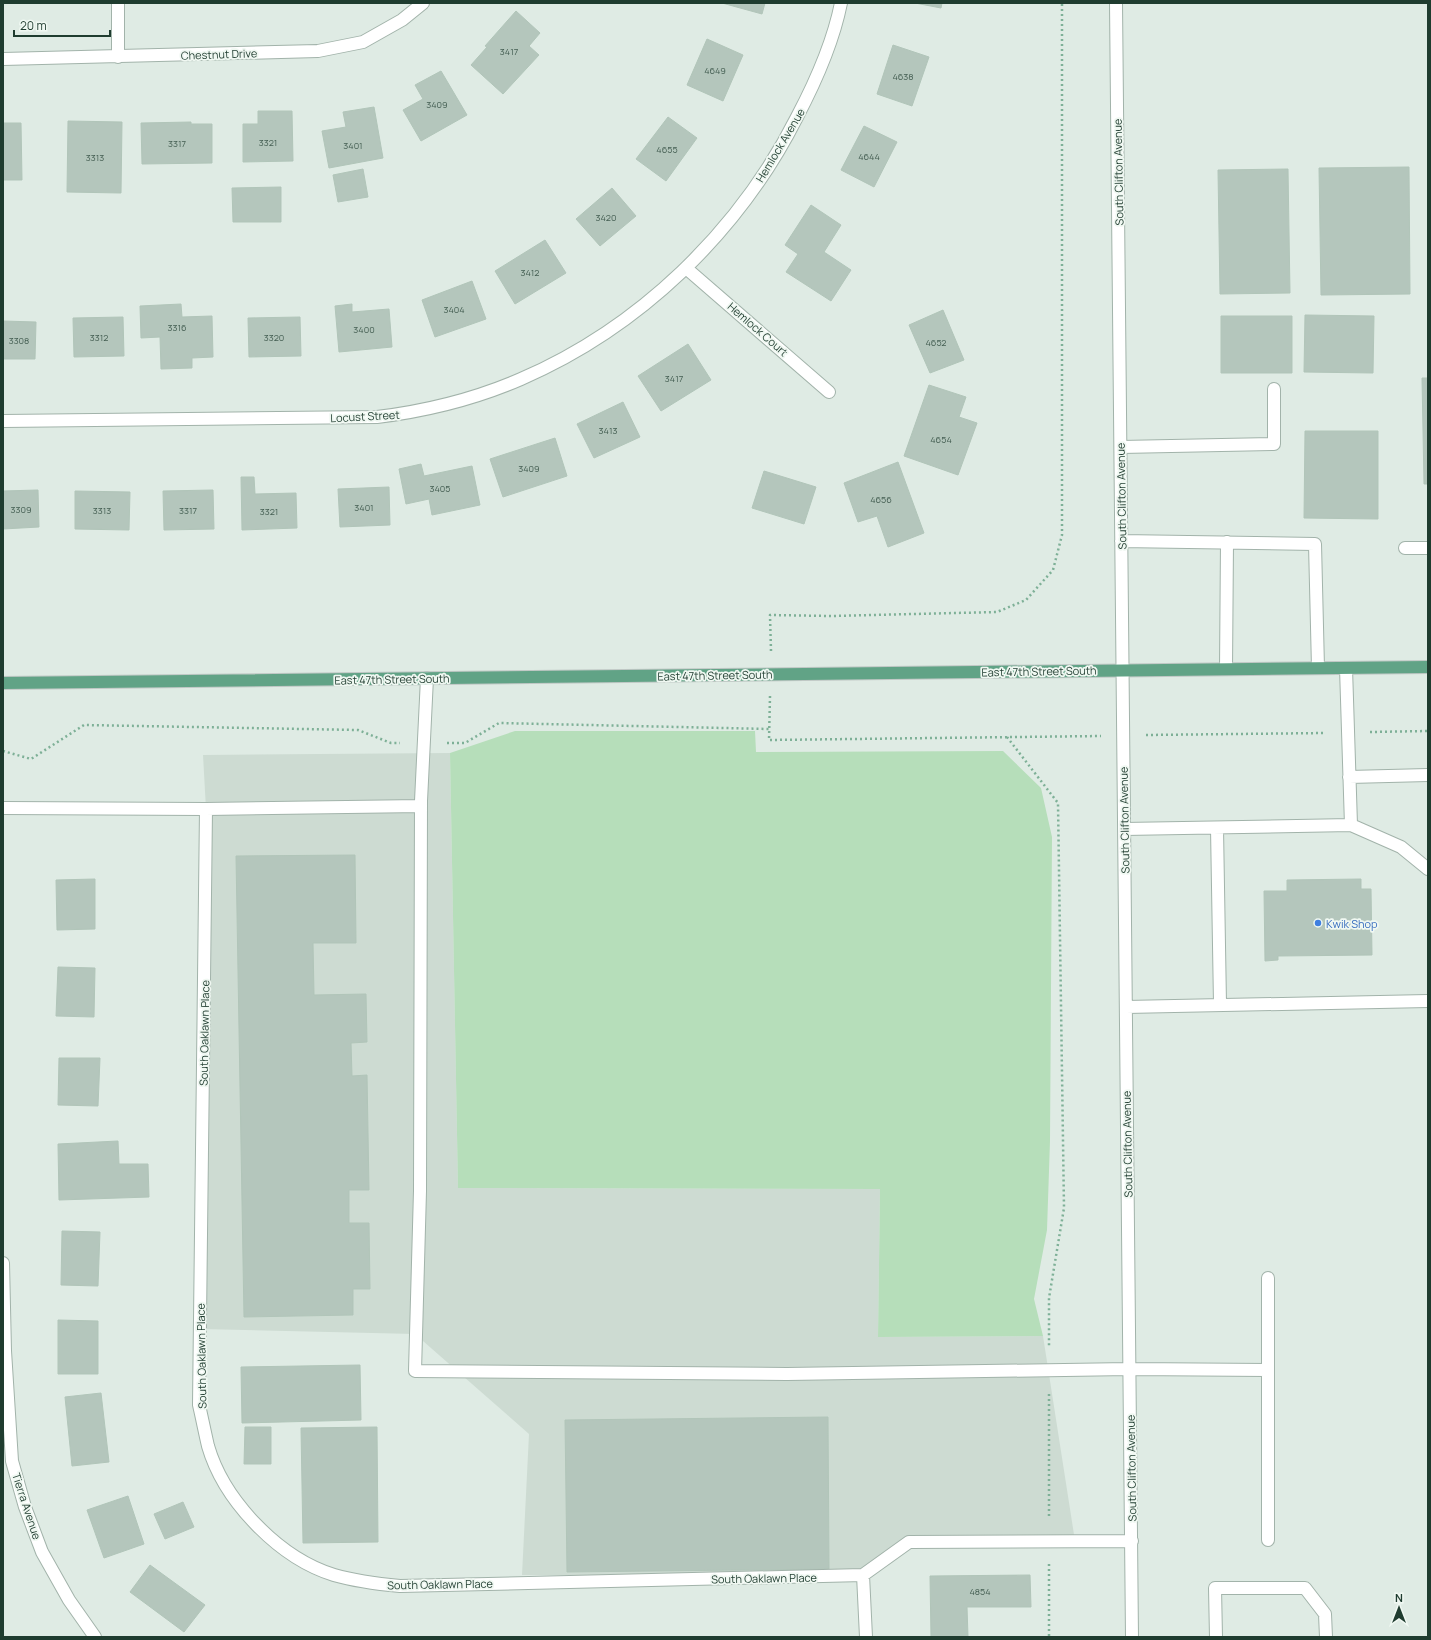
<svg xmlns="http://www.w3.org/2000/svg" width="1431" height="1640" font-family="Manrope,sans-serif">
  <rect width="100%" height="100%" fill="#dfebe4"/>
  <path fill="#cddbd2" d="M450,753l8,435 422,1 -2,148 165,-1 32,205 -153,1 -59,33h-341l7,-141 -114,-100 -215,-5 6,-520 -3,-54z"/>
  <path fill="#b6deba" d="M515,731h240l1,21 247,-1 38,37 11,49 -2,304 -3,89 -13,69 9,37 -165,1 2,-148 -422,-1 -8,-435z"/>
  <path fill="#b4c6bc" stroke="#b1c5b9" d="M722,3h43l-3,11z
    M915,3h27l-1,5z
    M516,11l24,22 -11,13 10,9 -36,39 -32,-29 16,-18 -2,-1z
    M707,39l36,16 -20,46 -36,-16z
    M893,45l36,12 -17,49 -35,-12z
    M441,71l26,44 -46,26 -18,-31 20,-11 -8,-14z
    M374,107l9,51 -54,10 -7,-37 24,-4 -3,-15z
    M258,111h34l1,50 -50,1v-38h15z
    M668,117l29,21 -31,43 -30,-22z
    M68,121l54,1 -1,71 -54,-1z
    M191,122v2h21v39l-70,1 -1,-41z
    M3,123h18l1,57h-19z
    M864,126l33,16 -23,45 -33,-17z
    M1409,167l1,127 -89,1 -2,-127z
    M363,169l5,28 -30,5 -5,-27z
    M1288,169l2,124 -70,1 -2,-124z
    M281,187v35h-48l-1,-34z
    M612,188l24,28 -36,30 -24,-27z
    M811,205l30,20 -17,27 27,18 -20,31 -45,-29 12,-18 -13,-9z
    M545,240l21,33 -51,31 -20,-33z
    M472,281l14,38 -51,18 -13,-37z
    M181,304l1,13 30,-1 1,41 -21,1v10l-31,1 -1,-32 -19,1 -1,-32z
    M352,304v8l37,-3 3,38 -53,5 -4,-46z
    M943,310l21,50 -34,13 -21,-48z
    M1305,315l69,1 -1,57 -69,-1z
    M1221,316h71v57h-71z
    M123,317l1,39 -50,1 -1,-39z
    M300,317l1,39 -52,1 -1,-39z
    M3,321l33,1 -1,37h-32z
    M688,344l23,36 -50,31 -23,-35z
    M1422,378h6v106h-4z
    M929,385l37,12 -7,20 18,6 -19,52 -54,-19z
    M623,402l17,35 -46,21 -17,-34z
    M1305,431h73v88l-74,-1z
    M555,438l12,38 -64,21 -13,-38z
    M898,462l26,71 -36,14 -11,-31 -19,6 -14,-39z
    M421,464l3,12 48,-10 8,39 -48,10 -3,-16 -23,5 -7,-35z
    M764,471l52,16 -12,37 -52,-16z
    M241,477h13l1,17 41,-1 1,35 -55,2z
    M389,487l1,38 -50,2 -2,-38z
    M38,490l1,37 -36,2v-38z
    M213,490l1,39 -50,1 -1,-39z
    M75,491l55,1 -1,38 -54,-1z
    M355,855l1,88h-43l1,52 52,-1 1,48 -16,1 1,33 15,-1 2,115h-20v33h20l1,66h-17v26l-109,2 -8,-461z
    M95,879v50l-38,1 -1,-50z
    M1361,879v10h10l1,66 -94,1v4l-13,1 -1,-70h23v-11z
    M58,967l37,1 -1,49 -38,-1z
    M59,1058h41l-2,48 -40,-1z
    M118,1141l1,23h29l1,33 -90,3 -1,-56z
    M62,1231l38,1 -2,54 -37,-1z
    M58,1320l40,1v53h-40z
    M360,1365l1,55 -119,3 -1,-56z
    M101,1393l8,69 -37,4 -7,-69z
    M828,1417l1,152 -262,3 -2,-152z
    M245,1427h26v37h-27z
    M377,1427l1,115 -75,1 -2,-115z
    M128,1496l16,48 -40,14 -17,-48z
    M183,1502l11,25 -29,12 -11,-25z
    M150,1565l55,40 -21,27 -54,-40z
    M1030,1575l1,32h-64l1,30h-37l-1,-61z"/>
  <g fill="none" stroke-linecap="round" stroke-linejoin="round">
    <defs>
      <path id="minor" d="M118,3v54
        M1116,3l16,1634
        M3,59l315,-8 45,-9 39,-22 21,-17
        M686,268l143,124
        M3,421l374,-4c49,-6 98,-18 144,-38 118,-51 218,-147 276,-262 19,-36 36,-74 44,-114
        M1121,447l153,-3v-55
        M1121,541l194,3 3,124
        M1405,548h23
        M1226,669l1,-127
        M427,678l-6,123 -1,390 -5,180 372,3 342,-5 139,1
        M1349,777l79,-2
        M3,808l203,1 -7,596c3,13 6,28 9,41 16,55 71,112 126,129 21,6 44,9 66,11l463,-11 46,-33 223,-1
        M206,809l215,-3
        M1351,825l50,22 27,22
        M1217,828l3,176
        M1124,829l227,-4 -5,-157
        M1126,1007l302,-6
        M3,1263l2,88 7,110 13,46 17,45 27,48 26,37
        M1268,1278v262
        M863,1575l3,62
        M1216,1637l-1,-49h90l20,26 1,23"/>
      <path id="major" d="M3,683l1425,-16"/>
    </defs>
    <use href="#minor" stroke="#a2b3aa" stroke-width="14"/>
    <use href="#major" stroke="#c0c8c5" stroke-width="14"/>
    <path stroke="#7eb097" stroke-width="2.5" stroke-dasharray="2 3" stroke-linecap="butt" d="M771,651l-1,-36 61,1 166,-4 29,-12 27,-30 9,-35v-532
      M770,696l-1,44 332,-4
      M1370,732l58,-1
      M1146,735l179,-2
      M1007,737l51,66 6,405 -15,90v48
      M447,743h18l34,-20 270,6
      M3,751l28,8 53,-34 274,5 33,13h9
      M1049,1394v124
      M1049,1564v73"/>
    <use href="#minor" stroke="#fff" stroke-width="12"/>
    <use href="#major" stroke="#61a386" stroke-width="12"/>
  </g>
  <circle fill="#3f7fe0" stroke="#f0f8f2" stroke-width="1.5" cx="1318" cy="923" r="4"/>
  <g text-anchor="middle" dominant-baseline="central" stroke-width="3.5" stroke-linejoin="round" paint-order="stroke">
    <g font-size="9" fill="#445e52">
      <text x="509" y="51">3417</text>
      <text x="715" y="70">4649</text>
      <text x="903" y="76">4638</text>
      <text x="437" y="104">3409</text>
      <text x="268" y="142">3321</text>
      <text x="177" y="143">3317</text>
      <text x="353" y="145">3401</text>
      <text x="667" y="149">4655</text>
      <text x="869" y="156">4644</text>
      <text x="95" y="157">3313</text>
      <text x="606" y="217">3420</text>
      <text x="530" y="272">3412</text>
      <text x="454" y="309">3404</text>
      <text x="177" y="327">3316</text>
      <text x="364" y="329">3400</text>
      <text x="99" y="337">3312</text>
      <text x="274" y="337">3320</text>
      <text x="19" y="340">3308</text>
      <text x="936" y="342">4652</text>
      <text x="674" y="378">3417</text>
      <text x="608" y="430">3413</text>
      <text x="941" y="439">4654</text>
      <text x="529" y="468">3409</text>
      <text x="440" y="488">3405</text>
      <text x="881" y="499">4656</text>
      <text x="364" y="507">3401</text>
      <text x="21" y="509">3309</text>
      <text x="102" y="510">3313</text>
      <text x="188" y="510">3317</text>
      <text x="269" y="511">3321</text>
      <text x="980" y="1591">4854</text>
    </g>
    <g font-size="11" fill="#1f3c2f" stroke="#f0f8f2">
      <text transform="translate(219 54) rotate(-2)">Chestnut Drive</text>
      <text transform="translate(780 145) rotate(-59)">Hemlock Avenue</text>
      <text transform="translate(1118 172) rotate(-91)">South Clifton Avenue</text>
      <text transform="translate(758 329) rotate(41)">Hemlock Court</text>
      <text transform="translate(365 416) rotate(-3)">Locust Street</text>
      <text transform="translate(1121 496) rotate(-91)">South Clifton Avenue</text>
      <text transform="translate(1039 671) rotate(-1)">East 47th Street South</text>
      <text transform="translate(715 675) rotate(-1)">East 47th Street South</text>
      <text transform="translate(392 679) rotate(-1)">East 47th Street South</text>
      <text transform="translate(1124 820) rotate(-91)">South Clifton Avenue</text>
      <text transform="translate(204 1033) rotate(-89)">South Oaklawn Place</text>
      <text transform="translate(1127 1144) rotate(-91)">South Clifton Avenue</text>
      <text transform="translate(201 1356) rotate(-91)">South Oaklawn Place</text>
      <text transform="translate(1131 1468) rotate(-91)">South Clifton Avenue</text>
      <text transform="translate(27 1506) rotate(72)">Tierra Avenue</text>
      <text transform="translate(764 1578) rotate(-1)">South Oaklawn Place</text>
      <text transform="translate(440 1584) rotate(-1)">South Oaklawn Place</text>
    </g>
    <g font-size="11" fill="#366cbe" stroke="#f0f8f2" text-anchor="start">
      <text x="1326" y="923">Kwik Shop</text>
    </g>
  </g>
  <rect width="1431" height="1640" fill="none" stroke="#1f3c2f" stroke-width="8"/>
  <g transform="translate(1399 1608)" stroke="#f0f8f2" stroke-width="3" paint-order="stroke">
  <path d="M0-3L7 15L0 10L-7 15Z" fill="#1f3c2f"/>
  <text y="-6" font-size="11" font-weight="bold" text-anchor="middle" fill="#1f3c2f">N</text>
  </g>
  <path d="M14 30v6h96v-6" fill="none" stroke="#1f3c2f" stroke-width="2"/>
  <text x="20" y="30" font-size="12" fill="#1f3c2f" stroke="#f0f8f2" stroke-width="3" paint-order="stroke">20 m</text>
</svg>
